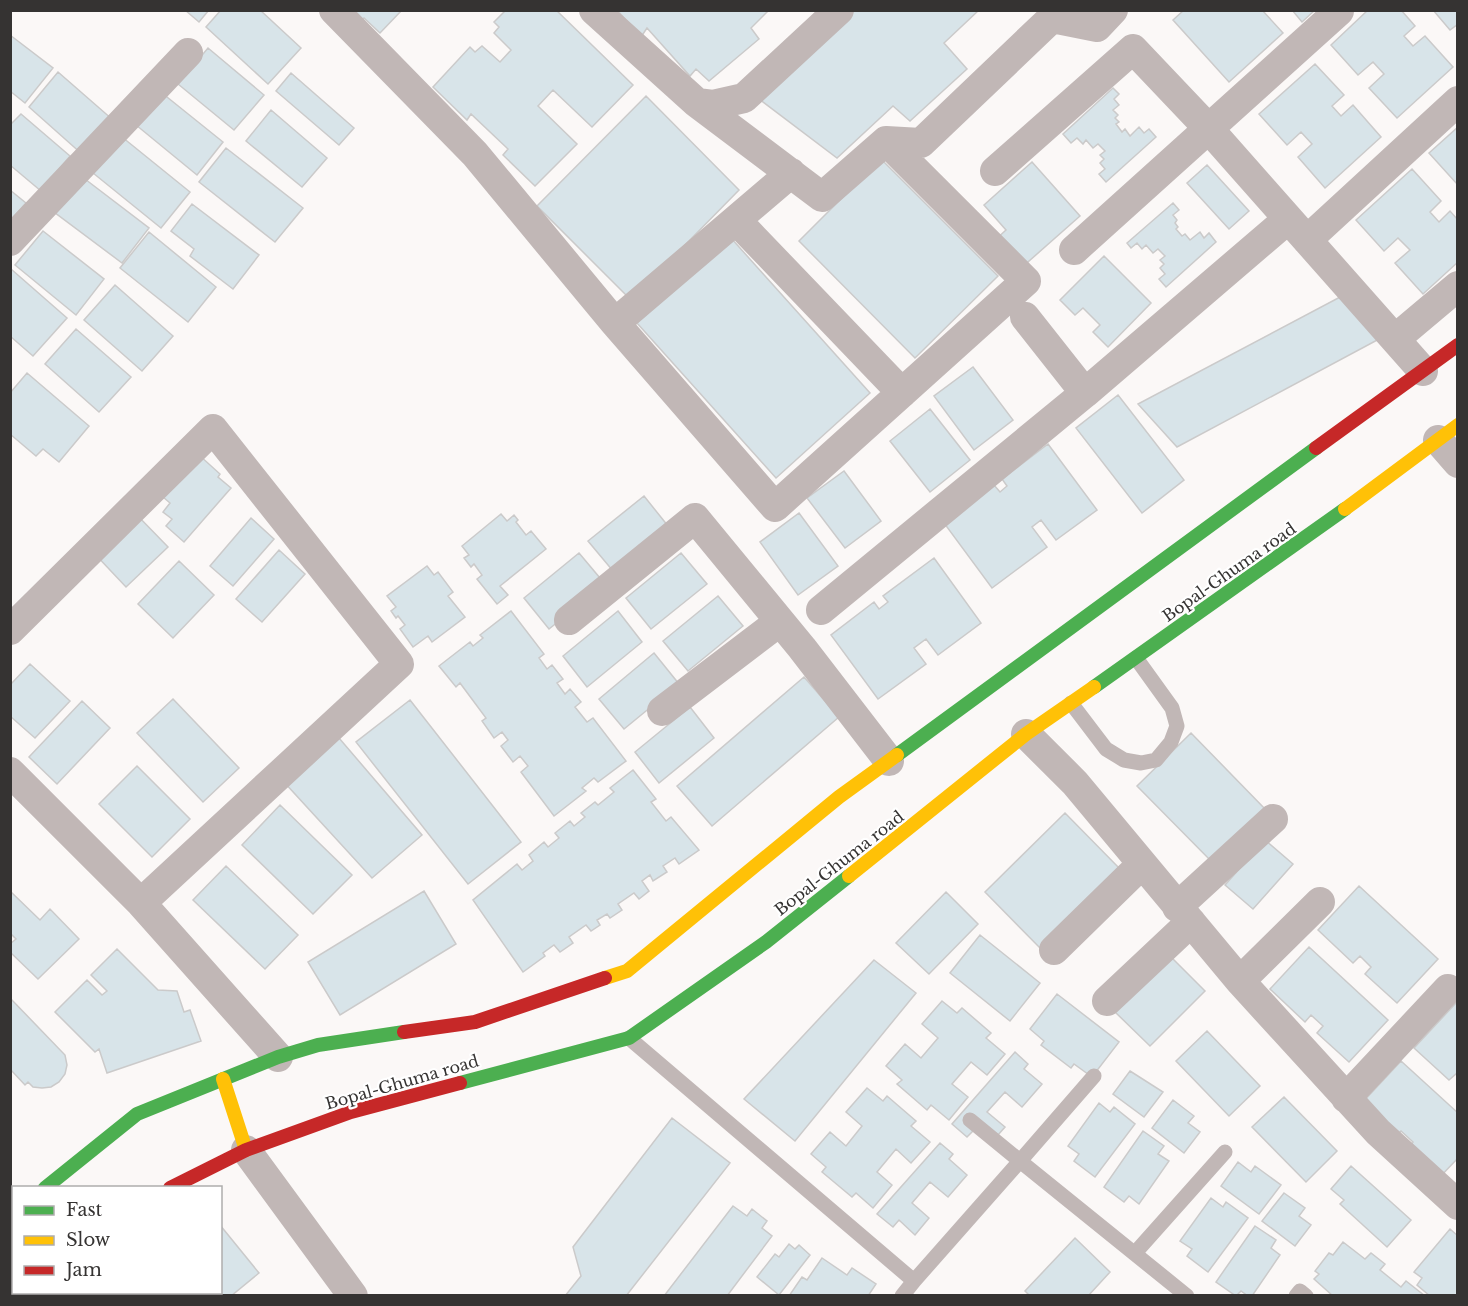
<svg xmlns="http://www.w3.org/2000/svg" width="1468" height="1306" font-family="'Libre Baskerville',serif">
  <rect width="100%" height="100%" fill="#fbf8f7"/>
  <path fill="#d8e4e9" stroke="#cbcaca" stroke-width="1.5" d="M185,10h24l-10,12z
    M221,10h39l41,38 -33,36 -62,-57z
    M349,10h53l-22,23 -16,-15 -4,3z
    M506,10h50l77,75 -41,42 -39,-37 -15,16 39,38 -42,42 -32,-31 5,-6 -37,-35 -4,6 -34,-33 37,-40 5,5 7,-6 18,16 11,-12 -17,-17 5,-6 -5,-5z
    M617,10h152l-18,18 8,11 -50,42 -13,-12 -6,7 -43,-48 -6,9z
    M854,10h125l-35,33 23,26 -57,52 -17,-15 -56,52 -78,-59z
    M1184,10h78l21,23 -54,49 -56,-62z
    M1292,10h23l-13,12z
    M1368,10h33l14,16 -11,10 9,10 12,-10 28,31 -56,51 -28,-30 15,-14 -11,-12 -15,13 -27,-30z
    M1433,10h25v14l-8,6z
    M10,35l43,33 -28,35 -15,-12z
    M208,48l56,47 -30,35 -56,-46z
    M1315,64l29,31 -12,11 9,10 12,-11 28,32 -56,51 -27,-31 14,-13 -11,-12 -14,13 -28,-31z
    M58,72l55,48 -30,35 -54,-48z
    M291,73l63,55 -15,17 -63,-54z
    M1113,88l6,6 -5,5 5,6 -6,5 5,5 -3,3 4,4 -3,2 6,8 3,-3 5,7 9,-9 5,6 5,-4 7,8 -50,45 -7,-8 6,-5 -5,-6 4,-4 -4,-4 5,-4 -7,-7 -5,4 -7,-8 -3,4 -6,-6 -6,5 -8,-9z
    M162,93l61,49 -26,33 -61,-50z
    M646,96l93,94 -108,110 -94,-94z
    M271,110l56,48 -25,29 -56,-46z
    M21,114l49,42 -29,35 -31,-26v-40z
    M1458,127v56l-1,1 -28,-31z
    M122,137l68,55 -29,36 -68,-55z
    M226,148l77,60 -28,34 -76,-60z
    M881,159l117,117 -83,82 -116,-117z
    M1032,162l48,54 -60,53 -26,-28 12,-11 -22,-25z
    M1207,165l42,46 -20,18 -42,-46z
    M1412,169l29,32 -11,11 9,10 11,-11 8,9v42l-35,32 -28,-31 15,-13 -12,-12 -14,13 -28,-31z
    M81,176l68,52 -27,35 -68,-51z
    M10,190l16,13 -16,18z
    M1173,203l6,7 -6,5 4,5 -2,3 3,4 -2,2 6,7 3,-2 5,6 10,-8 4,6 5,-5 7,9 -50,45 -7,-8 6,-5 -5,-6 4,-4 -4,-4 5,-4 -7,-7 -5,4 -7,-8 -4,4 -5,-6 -6,5 -4,-5z
    M192,204l67,51 -26,34 -43,-33 4,-7 -23,-18z
    M43,231l61,48 -28,36 -61,-50z
    M149,232l67,55 -28,35 -68,-54z
    M731,238l139,155 -94,85 -139,-155z
    M1104,256l47,47 -43,44 -15,-15 7,-7 -17,-17 -8,7 -15,-15z
    M11,269l56,49 -34,38 -23,-20z
    M115,285l58,51 -31,35 -58,-51z
    M1342,296l39,42 -204,109 -39,-43z
    M76,329l55,48 -32,35 -54,-48z
    M973,367l40,53 -39,30 -40,-54z
    M27,373l62,53 -30,36 -16,-13 -7,7 -26,-22v-41z
    M1118,395l66,85 -42,33 -66,-85z
    M930,409l40,51 -40,32 -40,-51z
    M1048,444l49,66 -41,30 -15,-20 -9,7 15,20 -55,41 -48,-65 50,-38 6,7 7,-6 -5,-7z
    M199,455l21,19 -2,3 13,11 -47,54 -18,-16 6,-7 -9,-7 7,-9 -7,-6z
    M844,471l37,50 -36,27 -38,-50z
    M644,496l24,30 -55,45 -25,-30z
    M134,512l34,35 -42,40 -33,-35z
    M799,513l39,53 -40,29 -38,-53z
    M501,514l6,7 7,-6 4,5 -2,2 10,13 5,-4 15,18 -46,37 8,9 -11,9 -20,-25 5,-4 -8,-11 -3,3 -7,-9 5,-3 -7,-9z
    M251,518l23,21 -41,47 -23,-20z
    M279,550l26,24 -43,48 -26,-23z
    M579,553l26,31 -56,45 -25,-31z
    M681,553l26,31 -56,45 -25,-31z
    M934,558l47,65 -43,32 -12,-16 -12,9 12,16 -48,35 -47,-64 43,-33 5,7 9,-7 -5,-6z
    M179,561l35,34 -41,43 -35,-34z
    M427,566l7,9 4,-3 15,20 -5,4 17,21 -33,25 -4,-6 -15,11 -13,-18 5,-4 -7,-9 -2,2 -5,-7 5,-4 -9,-11z
    M718,596l25,30 -55,45 -25,-30z
    M511,611l33,43 -5,4 8,11 5,-4 11,14 -6,4 8,11 5,-5 11,13 -6,5 12,15 6,-4 33,43 -28,21 -4,-4 -12,10 4,3 -32,25 -33,-44 7,-6 -8,-10 -7,6 -12,-16 7,-6 -6,-8 -8,6 -12,-17 4,-3 -26,-35 -4,4 -17,-21 31,-24 3,4 10,-8 -3,-3z
    M618,611l24,31 -55,45 -24,-31z
    M654,653l25,31 -55,45 -25,-30z
    M30,664l40,37 -35,37 -25,-22v-31z
    M804,677l35,40 -127,109 -35,-40z
    M173,699l66,69 -36,34 -66,-69z
    M410,700l111,142 -53,42 -112,-142z
    M82,701l28,27 -53,56 -28,-27z
    M690,707l24,31 -55,45 -24,-31z
    M1191,733l75,77 -53,53 -76,-77z
    M339,738l83,97 -50,43 -88,-96z
    M137,766l53,53 -38,38 -53,-53z
    M633,770l23,29 -5,3 15,19 5,-4 28,33 -20,14 -4,-6 -12,8 4,6 -14,9 -3,-6 -8,6 7,10 -10,8 -5,-6 -16,11 4,6 -12,8 -3,-4 -10,6 3,5 -9,6 -5,-6 -17,12 4,6 -13,9 -6,-7 -11,8 2,3 -22,16 -50,-72 44,-36 5,6 11,-9 -4,-6 15,-13 4,5 11,-9 -4,-5 15,-12 4,5 11,-9 -4,-4 14,-11 3,3 16,-13 -4,-4z
    M280,805l72,70 -39,39 -71,-69z
    M1065,813l55,56 -80,79 -55,-56z
    M1265,840l28,24 -40,45 -28,-24z
    M226,866l72,69 -33,34 -72,-69z
    M1359,886l79,73 -41,44 -32,-29 6,-7 -11,-11 -7,7 -35,-33z
    M10,891l30,29 10,-11 29,30 -41,40 -28,-27v-8l6,-5 -6,-6z
    M424,891l32,53 -116,71 -32,-53z
    M946,892l32,32 -49,50 -33,-31z
    M980,935l60,48 -30,38 -60,-48z
    M1309,947l79,73 -39,42 -32,-29 6,-7 -12,-11 -6,7 -35,-33z
    M117,949l41,41 19,1 7,21 6,-2 11,31 -94,32 -8,-24 -4,3 -40,-40 32,-32 15,15 5,-4 -16,-16z
    M1168,954l37,37 -55,55 -37,-36z
    M874,960l42,33 -121,148 -51,-42z
    M1057,994l62,48 -27,35 -18,-13 -3,4 -30,-23 3,-4 -14,-12z
    M10,998l55,57 2,10 -2,9 -6,8 -8,5 -9,1 -9,-1 -5,-5 -3,3 -15,-16z
    M942,1001l15,12 5,-5 29,25 -5,5 19,16 -18,21 -16,-13 -19,22 16,13 -19,23 -18,-15 -4,5 -30,-26 5,-4 -16,-14 19,-22 16,14 17,-20 -16,-14z
    M1456,1003l2,2v70l-2,-1 -7,6 -35,-32z
    M1207,1031l53,55 -31,30 -53,-55z
    M1015,1052l13,12 -4,5 18,15 -20,23 -17,-15 -18,20 18,15 -15,17 -16,-14 -7,7 -15,-13z
    M1401,1061l57,52v45l-19,20 -32,-29 6,-7 -12,-11 -6,6 -35,-32z
    M1130,1071l33,21 -19,25 -31,-23z
    M867,1088l16,13 4,-5 29,25 -5,5 19,16 -19,21 -15,-14 -19,23 15,13 -19,23 -17,-15 -4,4 -30,-25 4,-5 -15,-13 19,-22 16,14 16,-20 -16,-14z
    M1284,1097l53,54 -31,31 -54,-55z
    M1173,1100l21,16 -6,7 12,9 -16,21 -32,-25z
    M1099,1103l11,9 4,-5 21,17 -40,53 -21,-16 5,-7 -11,-8z
    M672,1118l58,45 -104,133h-61l16,-20 -8,-29z
    M1143,1131l21,15 -6,8 11,7 -30,43 -10,-8 -5,6 -20,-15z
    M940,1143l13,11 -4,5 18,16 -19,22 -18,-15 -18,21 17,15 -14,17 -16,-15 -6,7 -16,-13z
    M1238,1162l13,10 4,-6 26,19 -22,29 -38,-28z
    M1351,1166l60,54 -24,27 -47,-43 4,-4 -13,-11z
    M1284,1193l21,15 -6,8 12,9 -16,21 -33,-25z
    M1211,1198l12,9 3,-5 22,16 -40,54 -21,-16 5,-7 -12,-8z
    M733,1206l14,10 5,-7 15,12 -5,7 10,8 -45,60h-63z
    M220,1225l39,48 -28,23h-116l-2,-4h107z
    M1255,1226l21,14 -5,8 9,7 -28,41h-4l-7,-5 -5,5 -20,-14z
    M1450,1229l8,7v60h-28l-13,-11 5,-7 -8,-6z
    M1075,1238l35,34 -22,24h-58l-5,-5z
    M1343,1242l22,17 6,-6 14,11 -5,6 21,17 5,-6 19,15h-92l-19,-17 5,-5 -4,-3 14,-18 4,2z
    M789,1244l6,5 4,-4 11,10 -31,40 -22,-18 18,-23 4,3z
    M822,1258l25,17 5,-7 24,16 -8,12h-79l13,-19 5,3z"/>
  <g fill="none" stroke-linecap="round" stroke-linejoin="round">
    <path stroke="#c1b7b6" stroke-width="15" d="M1071,703l35,46 18,11 17,3 15,-3 15,-18 6,-16 -5,-18 -36,-50
      M629,1038l285,243 -12,15
      M970,1120l50,41 74,-85
      M1135,1253l90,-101
      M914,1281l106,-120 167,135
      M1296,1296l4,-5 6,5"/>
    <path stroke="#c1b7b6" stroke-width="30" d="M334,10l141,144 140,169 176,-150
      M594,10l103,93 16,2 31,-7 95,-88
      M697,103l125,94 64,-56 35,2 131,-125 45,9 16,-17
      M995,171l138,-122 75,79 215,243
      M736,220l166,173
      M1307,240l151,-139
      M10,241l178,-188
      M1074,250l265,-239
      M615,323l160,184 251,-226 -140,-140
      M1395,339l63,-53
      M1085,393l203,-174
      M1438,440l20,23
      M821,610l264,-217 -60,-76
      M569,620l126,-102 107,130 87,113
      M10,630l203,-201 186,235 -258,239
      M662,711l117,-89
      M1026,734l49,49 165,198 138,151 80,73
      M10,772l131,131 137,154
      M1177,907l96,-88
      M1054,950l88,-86
      M1240,981l80,-79
      M1107,1001l84,-79
      M1346,1098l102,-109
      M246,1150l107,146"/>
    <path stroke="#4caf50" stroke-width="14" d="M1094,687l251,-178
      M897,755l419,-307
      M460,1083l169,-45 137,-96 83,-66
      M45,1188l92,-74 141,-57 40,-12 86,-13"/>
    <path stroke="#ffc107" stroke-width="14" d="M1345,509l113,-84
      M849,876l177,-142 68,-47
      M605,978l22,-7 212,-174 58,-42
      M223,1079l23,71
      M10,1215l4,-2
      M10,1290l4,-2"/>
    <path stroke="#c62828" stroke-width="14" d="M1316,448l142,-103
      M404,1032l71,-10 130,-44
      M170,1188l76,-38 105,-38 109,-29"/>
  </g>
  <g text-anchor="middle" dominant-baseline="central" stroke-width="4.5" stroke-linejoin="round" paint-order="stroke">
    <g font-size="16" fill="#353332" stroke="#fff">
      <text transform="translate(1229 572) rotate(-35)">Bopal-Ghuma road</text>
      <text transform="translate(839 863) rotate(-38)">Bopal-Ghuma road</text>
      <text transform="translate(402 1082) rotate(-16)">Bopal-Ghuma road</text>
    </g>
  </g>
  <rect width="1468" height="1306" fill="none" stroke="#353332" stroke-width="24"/>
  <rect x="12" y="1186" width="210" height="108" fill="#ffffff" stroke="#aeadad" stroke-width="1.5"/>
  <rect x="24" y="1206" width="30" height="9" fill="#4caf50" stroke="#aeadad" stroke-width="1.5"/>
  <text x="66" y="1216" font-size="18" fill="#353332">Fast</text>
  <rect x="24" y="1236" width="30" height="9" fill="#ffc107" stroke="#aeadad" stroke-width="1.5"/>
  <text x="66" y="1246" font-size="18" fill="#353332">Slow</text>
  <rect x="24" y="1266" width="30" height="9" fill="#c62828" stroke="#aeadad" stroke-width="1.5"/>
  <text x="66" y="1276" font-size="18" fill="#353332">Jam</text>
</svg>
